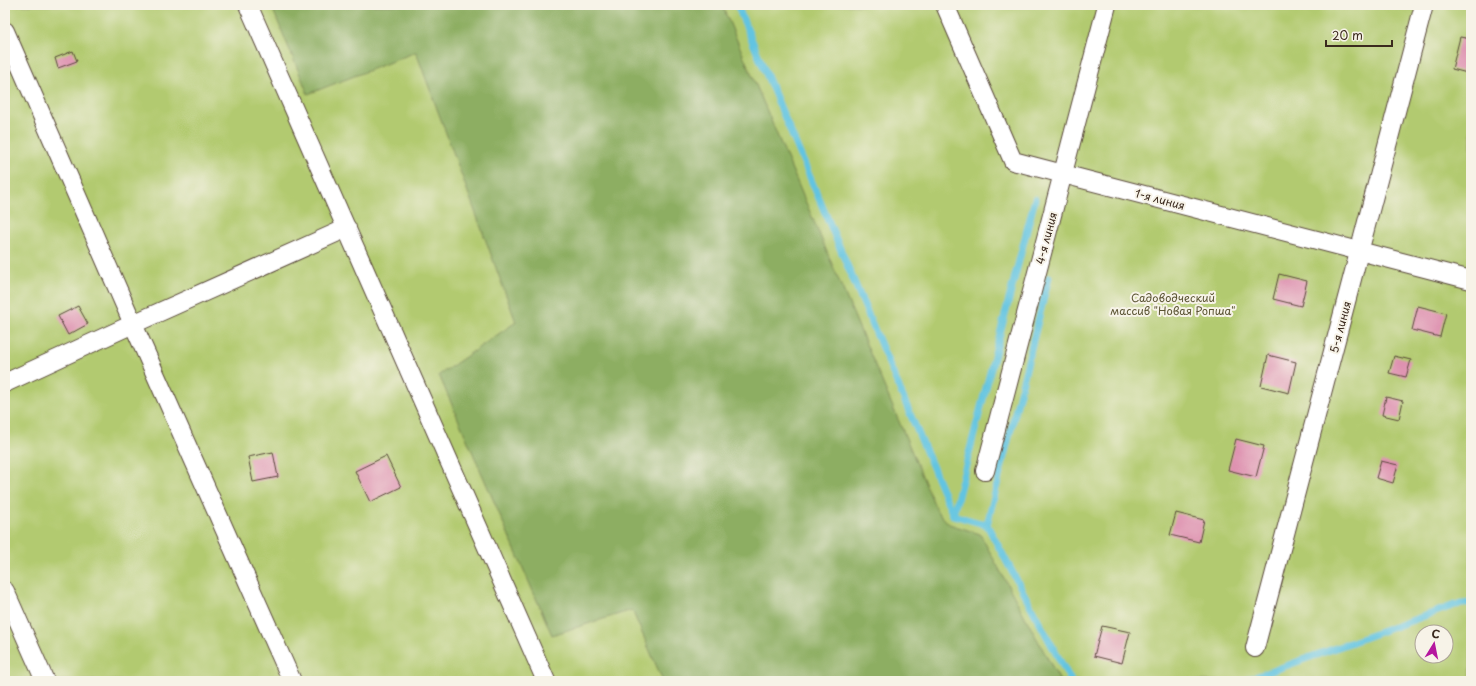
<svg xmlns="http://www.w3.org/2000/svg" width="1476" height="686" font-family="'Playpen Sans',sans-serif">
  <rect width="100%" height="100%" fill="#f7f3e8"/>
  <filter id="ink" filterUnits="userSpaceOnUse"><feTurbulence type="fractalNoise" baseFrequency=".025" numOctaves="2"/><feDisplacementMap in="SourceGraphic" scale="8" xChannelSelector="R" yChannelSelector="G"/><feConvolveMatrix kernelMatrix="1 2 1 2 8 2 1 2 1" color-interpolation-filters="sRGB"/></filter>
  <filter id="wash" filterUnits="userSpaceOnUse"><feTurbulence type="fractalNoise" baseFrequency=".012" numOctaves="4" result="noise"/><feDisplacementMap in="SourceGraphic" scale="16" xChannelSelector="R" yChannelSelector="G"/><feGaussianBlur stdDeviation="0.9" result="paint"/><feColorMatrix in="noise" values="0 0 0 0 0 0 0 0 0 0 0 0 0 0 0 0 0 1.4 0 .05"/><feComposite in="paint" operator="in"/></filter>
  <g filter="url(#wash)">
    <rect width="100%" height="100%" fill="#f4e5cf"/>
    <path fill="#b2ca70" stroke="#767a47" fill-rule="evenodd" d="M5,5h1466v676h-411l-10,-18 -27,18h-1018zM1422,632h24v24h-24z"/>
    <path fill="#8dae62" stroke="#646c40" d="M271,5h451l215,506 12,13 31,10 80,147h-397l-31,-71 -80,25 -113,-260 77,-53 -100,-270 -108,42z"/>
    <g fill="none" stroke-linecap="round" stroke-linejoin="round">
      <path stroke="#62c4e1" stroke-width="7" d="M737,5l216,510 34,10
        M1049,277l-62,248 84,156
        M953,515l82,-316
        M1244,681l211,-76 16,-2"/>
    </g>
    <g id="blocks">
      <path fill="#de92b0" d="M1460,37l11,2v35l-19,-5z
        M73,51l4,10 -19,7 -3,-10z
        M1279,274l28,7 -6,25 -28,-7z
        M78,306l10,18 -20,11 -10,-19z
        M1418,306l28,7 -6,24 -28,-7z
        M1268,355l28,7 -7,31 -28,-7z
        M1394,356l17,4 -5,17 -17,-4z
        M1386,397l17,4 -4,18 -17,-4z
        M1236,439l28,7 -8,31 -28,-7z
        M273,452l5,25 -25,5 -5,-25z
        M386,456l15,31 -31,15 -15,-31z
        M1381,461l17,4 -5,18 -17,-5z
        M1176,513l28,7 -5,22 -29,-7z
        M1102,626l28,6 -8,31 -28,-7z"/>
    </g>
  </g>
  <g filter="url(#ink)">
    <use href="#blocks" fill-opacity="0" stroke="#574639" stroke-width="1"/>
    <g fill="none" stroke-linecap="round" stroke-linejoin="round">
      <defs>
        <path id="minor" d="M248,5l298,676
          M945,5l68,156 458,119
          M5,31l128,293 159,357
          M5,383l128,-59 214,-96
          M985,471l122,-466
          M5,591l40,90
          M1255,648l169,-643"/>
      </defs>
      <use href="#minor" stroke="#574639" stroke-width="20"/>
      <use href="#minor" stroke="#fff" stroke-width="18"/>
    </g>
  </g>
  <g text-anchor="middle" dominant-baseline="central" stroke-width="4" stroke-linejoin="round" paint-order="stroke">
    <g font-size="11" fill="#3b2a1e" stroke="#f7f3e8">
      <text transform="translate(1160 199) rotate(15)">1-я линия</text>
      <text transform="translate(1046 238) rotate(-75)">4-я линия</text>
      <text transform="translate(1340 327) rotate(-75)">5-я линия</text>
    </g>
    <g font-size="11" fill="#595232" stroke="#f7f3e8">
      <text x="1173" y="297">Садоводческий<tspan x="1173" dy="13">массив "Новая Ропша"</tspan></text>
    </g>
  </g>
  <rect width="1476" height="686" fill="none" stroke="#f7f3e8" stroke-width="20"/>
  <g transform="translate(1434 644) rotate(10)"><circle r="19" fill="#f7f3e8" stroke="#aca397"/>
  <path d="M0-3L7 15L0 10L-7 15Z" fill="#b5179e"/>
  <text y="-6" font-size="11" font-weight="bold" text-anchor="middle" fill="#3b2a1e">С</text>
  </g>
  <path d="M1326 40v6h66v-6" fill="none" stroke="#3b2a1e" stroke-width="2"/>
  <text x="1332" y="40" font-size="12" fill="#3b2a1e" stroke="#f7f3e8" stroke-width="3" paint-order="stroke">20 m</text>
</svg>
